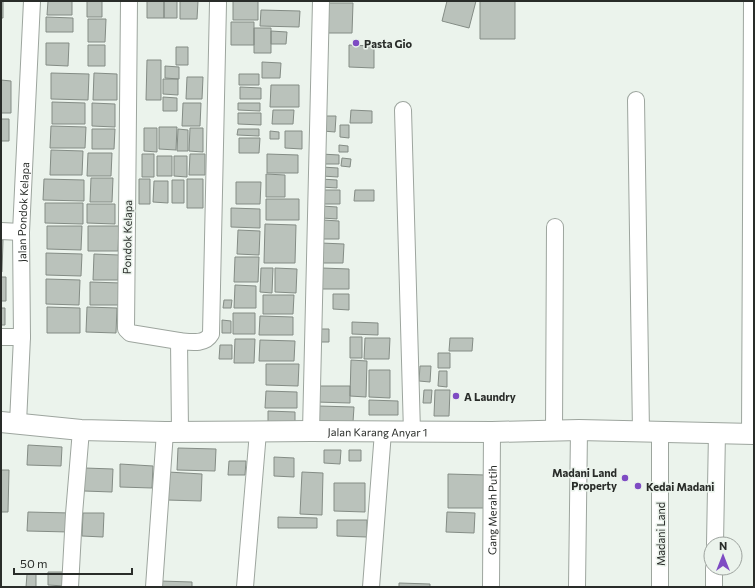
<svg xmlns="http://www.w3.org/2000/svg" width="755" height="588" font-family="Commissioner,sans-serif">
  <rect width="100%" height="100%" fill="#ebf3ec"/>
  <path fill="#bac2bb" stroke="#848c85" d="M1,1h2v17h-2z
    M48,1h24v14h-25z
    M87,1h15v16h-15z
    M147,1h17v17h-17z
    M164,1h13v17h-13z
    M180,1h18l-1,18h-17z
    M233,1h25v19h-25z
    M447,1h29l-7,27 -27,-7z
    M480,1h35v38h-35z
    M326,3h27l-1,30h-27z
    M261,10l39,1 -1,16 -39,-1z
    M46,17l27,1v14h-27z
    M88,19h18l-1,23h-17z
    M231,22h23v23h-23z
    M254,28h17v25h-17z
    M271,31l16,1 -1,12h-15z
    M46,43h23l-1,23 -22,-1z
    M88,45h17v21h-17z
    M349,45l25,1v22l-25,-1z
    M176,47h12v18h-12z
    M147,60h14v40h-15z
    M262,62l19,1 -1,15h-18z
    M165,66l14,1v12l-14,-1z
    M51,73l38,1 -1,26 -37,-1z
    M94,73l23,1v26h-24z
    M239,74h20v11h-20z
    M187,77h16l-1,22h-16z
    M163,79h15v16l-15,-1z
    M1,80l10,1v32h-10z
    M271,85h28v22h-29z
    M240,87l21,1v11h-21z
    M163,97l14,1v13h-14z
    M52,102l33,1v21h-33z
    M92,103l23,1v23l-23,-1z
    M183,103h18l-1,23h-18z
    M238,103h22v8l-22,-1z
    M273,110h21l-1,14h-21z
    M351,110l21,1v12h-22z
    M238,113h23v12l-23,-1z
    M324,116h12l-1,16 -12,-1z
    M1,119h8v22h-8z
    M340,125h9v13l-9,-1z
    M51,126l35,1 -1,21h-35z
    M159,127h18l-1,23 -17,-1z
    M144,128h13v24l-13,-1z
    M190,128h13v24l-14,-1z
    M92,129h23l-1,20h-22z
    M178,129l10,1v21h-11z
    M238,129h21v7l-22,-1z
    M270,131l9,1v7h-9z
    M285,131h17v18l-17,-1z
    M239,138h21l-1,15h-20z
    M339,145l9,1v6h-9z
    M51,150l32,1 -1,24h-32z
    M88,153h24l-1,23h-24z
    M142,154h12v23h-12z
    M190,154h15v21h-16z
    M267,154l31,1v18h-31z
    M321,154l18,1v9h-19z
    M157,156h15v20h-15z
    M174,156h13v21l-13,-1z
    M342,158l9,1 -1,8 -9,-1z
    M322,167l16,1v9l-16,-1z
    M266,174l19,1v22h-19z
    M91,178h22l-1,24h-22z
    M44,179l40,1v21l-41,-1z
    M139,179h11v25h-11z
    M187,179h16v29h-16z
    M321,179l16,1v8l-16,-1z
    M172,180h12v23h-12z
    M154,181h14v22l-15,-1z
    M236,182h25l-1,22h-24z
    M323,190h17v14h-18z
    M355,190h19v11h-20z
    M266,199h33v21h-33z
    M45,203h38v21l-38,-1z
    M87,204h28v20l-28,-1z
    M322,206l15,1v12l-15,-1z
    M231,208l29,1v19l-29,-1z
    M323,220l16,1v18h-16z
    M265,224l31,1 -1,38h-31z
    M47,226h35l-1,24 -34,-1z
    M88,226h31l-1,25h-30z
    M238,230l22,1 -1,24 -22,-1z
    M1,240h2l-1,32h-1z
    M321,243l23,1 -1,19h-22z
    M46,253l36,1 -1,22 -35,-1z
    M94,254l25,1 -1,25h-25z
    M235,257h24l-1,25h-24z
    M261,268h12l-1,25 -12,-1z
    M275,268l22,1 -1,24 -21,-1z
    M322,268l27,1v20h-27z
    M1,277h5v24h-5z
    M46,279l34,1 -1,25 -33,-1z
    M90,282l31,1 -1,22h-30z
    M235,285l21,1v22h-22z
    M333,294h16v16l-16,-1z
    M263,295h31l-1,19h-30z
    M224,300h8l-1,8h-8z
    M47,307l33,1v25h-33z
    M87,307l30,1 -1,25 -30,-1z
    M1,308h4v17h-4z
    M233,313h22v21h-22z
    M260,316l33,1v18h-34z
    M222,320l9,1v12h-9z
    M352,322l26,1v12l-26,-1z
    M316,329h13v13h-13z
    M350,337h12v21h-12z
    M365,338h25l-1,21h-25z
    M450,338h23l-1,13h-23z
    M235,339h20l-1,24h-20z
    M260,340l35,1 -1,20h-35z
    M220,345h12v14h-13z
    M438,353h12v15h-12z
    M351,360l16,1 -1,36 -16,-1z
    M266,364h33l-1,22 -32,-1z
    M420,366h11l-1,16 -11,-1z
    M369,370h21v28l-21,-1z
    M439,371h8v16l-9,-1z
    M317,386h33v17l-34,-1z
    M424,390h8l-1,13h-8z
    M435,390h15l-1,26h-15z
    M266,391l31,1v16h-32z
    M369,400l29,1v14h-29z
    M318,406l36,1 -1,15 -36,-1z
    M268,411l27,1v14h-27z
    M28,445l34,2 -1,19 -34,-1z
    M178,448l38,1 -1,22 -38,-1z
    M324,450h17l-1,14 -16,-1z
    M349,450h12v11h-12z
    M274,457l20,1v19l-20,-1z
    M229,461h17l-1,14h-17z
    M120,464l33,2 -1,22 -32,-1z
    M85,468l28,1 -1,23 -28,-1z
    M1,470h8l-1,42h-7z
    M168,472l34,2 -1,27 -34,-1z
    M302,472l21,1 -1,42 -22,-1z
    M448,474l37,1v33h-37z
    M334,483h31v29l-31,-1z
    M28,512l42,1 -1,19 -42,-1z
    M447,512l28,1 -1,20 -28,-1z
    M83,513h21l-1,24 -21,-1z
    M278,517l39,1v10h-39z
    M337,520h30v17l-30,-1z
    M48,572h17l-1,14 -16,-1z
    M27,574h9v13h-10z
    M160,581l32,1v5h-32z
    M399,583l31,1v3h-31z"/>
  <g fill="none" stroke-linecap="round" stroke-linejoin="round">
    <defs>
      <g id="minor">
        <path d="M129,1l-3,328 4,4 49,8 1,90"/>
        <path d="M636,100l5,332"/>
        <path d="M403,110l9,322"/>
        <path d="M1,231l20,1"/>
        <path d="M1,337h21"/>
        <path d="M179,341c11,1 26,4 32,-7l7,-331"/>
        <path id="s1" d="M18,423l4,-86 -1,-105 11,-231"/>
        <path d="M311,431l10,-430"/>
        <path d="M554,431l1,-204"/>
        <path d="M750,434l2,-433"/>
        <path d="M715,544l2,-112"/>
        <path d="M70,587l4,-73 7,-84"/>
        <path d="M154,587l11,-155"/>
        <path d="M245,587l13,-155"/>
        <path d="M371,587l12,-155"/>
        <path id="s2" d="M491,587l1,-155"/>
        <path d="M577,587l2,-157"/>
        <path d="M660,587v-155"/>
        <path d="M714,587v-19"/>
      </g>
      <g id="major">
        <path id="s3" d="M1,422l80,8 84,2 146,-1 181,1 87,-2 175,4"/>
      </g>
    </defs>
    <use href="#minor" stroke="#9da59e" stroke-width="18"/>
    <use href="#major" stroke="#9da59e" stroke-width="22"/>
    <use href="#minor" stroke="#fff" stroke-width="16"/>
    <use href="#major" stroke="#fff" stroke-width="20"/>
  </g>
  <g fill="#7e4bc3" stroke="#ebf3ec" stroke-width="1.5">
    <circle cx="356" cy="43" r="4"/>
    <circle cx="456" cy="396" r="4"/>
    <circle cx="625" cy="478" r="4"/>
    <circle cx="638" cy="486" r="4"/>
  </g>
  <g text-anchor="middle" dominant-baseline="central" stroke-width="3" stroke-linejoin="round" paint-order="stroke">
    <g font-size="11" font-weight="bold" fill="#292c29" stroke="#ebf3ec" text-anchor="start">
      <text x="364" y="43">Pasta Gio</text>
      <text x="464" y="396">A Laundry</text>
      <text x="617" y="472" text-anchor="end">Madani Land<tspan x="617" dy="13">Property</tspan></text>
      <text x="646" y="486">Kedai Madani</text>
    </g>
    <g font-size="11" fill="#292c29" stroke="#ebf3ec">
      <text stroke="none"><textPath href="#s1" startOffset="211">Jalan Pondok Kelapa</textPath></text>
      <text transform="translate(127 237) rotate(-89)">Pondok Kelapa</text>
      <text stroke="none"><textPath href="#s3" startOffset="377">Jalan Karang Anyar 1</textPath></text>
      <text stroke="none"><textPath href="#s2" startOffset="77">Gang Merah Putih</textPath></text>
      <text transform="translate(660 534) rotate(-90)">Madani Land</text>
    </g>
  </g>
  <rect width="755" height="588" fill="none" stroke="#292c29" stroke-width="4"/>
  <g transform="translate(723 556)"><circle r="19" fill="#ebf3ec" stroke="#9da39e"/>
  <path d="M0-3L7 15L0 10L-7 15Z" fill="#7e4bc3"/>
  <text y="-6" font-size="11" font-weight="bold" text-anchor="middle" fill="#292c29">N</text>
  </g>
  <path d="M14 568v6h118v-6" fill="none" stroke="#292c29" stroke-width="2"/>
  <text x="20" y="568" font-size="12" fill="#292c29" stroke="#ebf3ec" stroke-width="3" paint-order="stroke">50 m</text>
</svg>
